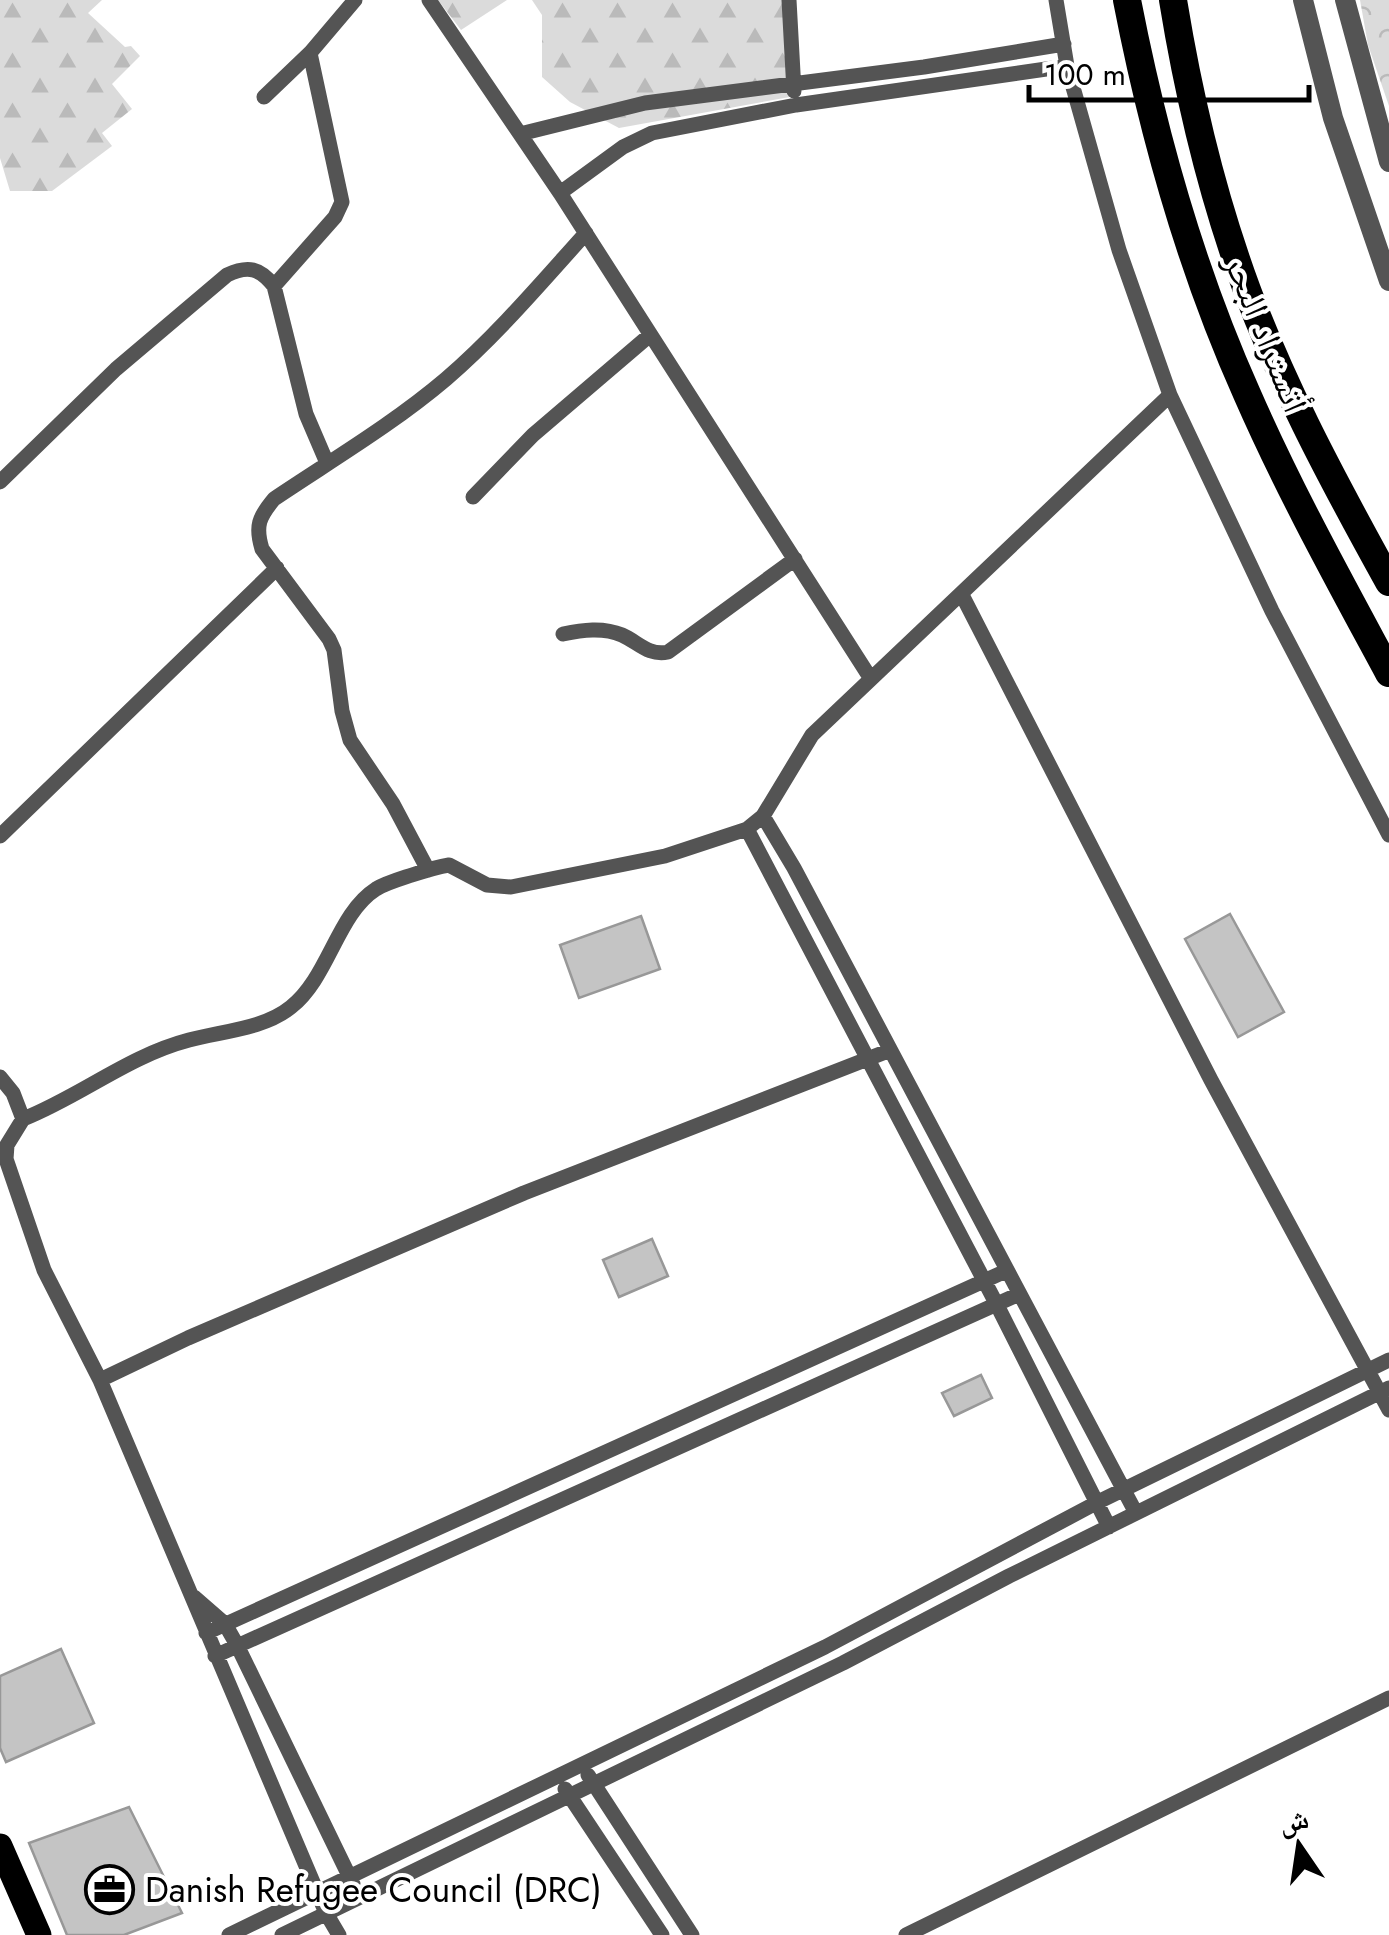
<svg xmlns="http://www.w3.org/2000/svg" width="1389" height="1935" font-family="Jost,'Noto Naskh Arabic',sans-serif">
  <defs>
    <pattern id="forest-firs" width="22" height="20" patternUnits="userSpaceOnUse" patternTransform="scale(2.5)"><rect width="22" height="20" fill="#dbdbdb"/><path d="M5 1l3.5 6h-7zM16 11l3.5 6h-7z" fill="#bababa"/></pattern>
    <pattern id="park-crowns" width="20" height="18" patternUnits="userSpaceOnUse" patternTransform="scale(2.5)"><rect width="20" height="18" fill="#dbdbdb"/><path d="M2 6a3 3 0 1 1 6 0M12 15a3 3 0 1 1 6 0" fill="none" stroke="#bababa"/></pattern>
  </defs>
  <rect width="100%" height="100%" fill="#fff"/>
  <path fill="url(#forest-firs)" d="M0,0h102l-14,13 37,34 6,-1 9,10 -28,28 20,25 -30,24 10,13 -60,45h-42l-10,-33z
    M438,0h69l-46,30z
    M532,0h261l8,95 -182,33 -49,-26 -28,-25v-62z"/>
  <path fill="url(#park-crowns)" d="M1360,0h29v106l-21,-61z"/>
  <path fill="#c4c4c4" stroke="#989898" stroke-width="2.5" d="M1230,914l54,98 -46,25 -53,-98z
    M641,916l19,53 -81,29 -19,-53z
    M652,1239l16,37 -49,21 -16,-37z
    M981,1375l11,23 -38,18 -12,-23z
    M61,1649l33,74 -88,39 -6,-14v-72z
    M129,1807l53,106 -58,22h-57l-38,-92z"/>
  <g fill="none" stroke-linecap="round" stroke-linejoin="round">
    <path stroke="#545454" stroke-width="15" d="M429,0l131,193 311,486 299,-284
      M789,0l5,91
      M1056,0l11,66 52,184 51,145 102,216 117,224
      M264,97l46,-44 45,-53
      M520,134l125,-31 279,-36 140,-23
      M560,193l63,-46 29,-14 144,-28 271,-39
      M274,286l61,-69 7,-15 -32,-149
      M0,482l116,-113 111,-94c21,-10 33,-7 47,11l32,128 21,49
      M473,497l60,-62 117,-100
      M962,595l249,485 178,330
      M563,634c19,-4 40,-7 59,1 16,7 26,21 46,17l127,-93
      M763,816l31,52 342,645
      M747,829l250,476 112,222
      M0,836l277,-268
      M428,870l-35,-66 -43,-64 -8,-29 -8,-61 -5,-11 -67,-90c-7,-23 -3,-32 12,-50 58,-39 119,-75 172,-120 51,-44 95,-96 140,-146
      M0,1077l13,16 10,26 -16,26 -1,14 38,111 56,110 226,533 13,22
      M23,1119c58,-23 105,-63 166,-79 33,-9 75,-11 102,-33 38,-30 46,-93 85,-118 10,-6 24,-10 36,-14 12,-4 24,-8 37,-10l38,20 24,2 154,-31 82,-27 16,-13 49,-81 59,-56
      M100,1380l88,-42 336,-145 364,-142
      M194,1597l31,27 12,21 116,239
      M206,1633l800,-362
      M215,1656l804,-362
      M588,1775l104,160
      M565,1789l97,146
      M229,1935l596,-288 273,-145 291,-142
      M282,1935l561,-272 166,-87 380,-188
      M906,1935l483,-237"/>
    <path stroke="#545454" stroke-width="20" d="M1303,0l30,118 56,163
      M1345,0l44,162"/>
    <path stroke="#000" stroke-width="25" d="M0,1846l39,89"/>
    <path stroke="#000" stroke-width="28" d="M1127,0c26,134 64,269 120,394 42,96 93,188 142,279
      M1173,0c14,86 35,177 63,259 38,113 96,220 153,323"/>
  </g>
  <defs>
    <symbol id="office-ring" viewBox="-11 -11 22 22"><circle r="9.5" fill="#fff" stroke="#000" stroke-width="1.5"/><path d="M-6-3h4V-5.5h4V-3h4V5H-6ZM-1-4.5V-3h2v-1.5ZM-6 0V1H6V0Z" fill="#000"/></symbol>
  </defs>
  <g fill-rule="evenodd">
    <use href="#office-ring" x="82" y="1862" width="55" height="55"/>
  </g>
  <g text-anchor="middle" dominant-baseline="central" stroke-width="8" stroke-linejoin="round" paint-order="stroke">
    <g font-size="35" fill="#000" stroke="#fff">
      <text transform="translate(1266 333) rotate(68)">أتستراد البحر</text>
    </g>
    <g font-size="35" fill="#000" stroke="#fff" text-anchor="start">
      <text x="145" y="1890">Danish Refugee Council (DRC)</text>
    </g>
  </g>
  <g transform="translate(1299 1845) rotate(347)" stroke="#ffffff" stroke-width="8" paint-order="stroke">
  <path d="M0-8L18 38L0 25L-18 38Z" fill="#000000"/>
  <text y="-15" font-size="28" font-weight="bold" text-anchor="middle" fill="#000000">ش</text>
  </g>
  <path d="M1029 85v15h280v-15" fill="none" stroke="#000000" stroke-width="5"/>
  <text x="1044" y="85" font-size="30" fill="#000000" stroke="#ffffff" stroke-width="8" paint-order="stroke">100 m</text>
</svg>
